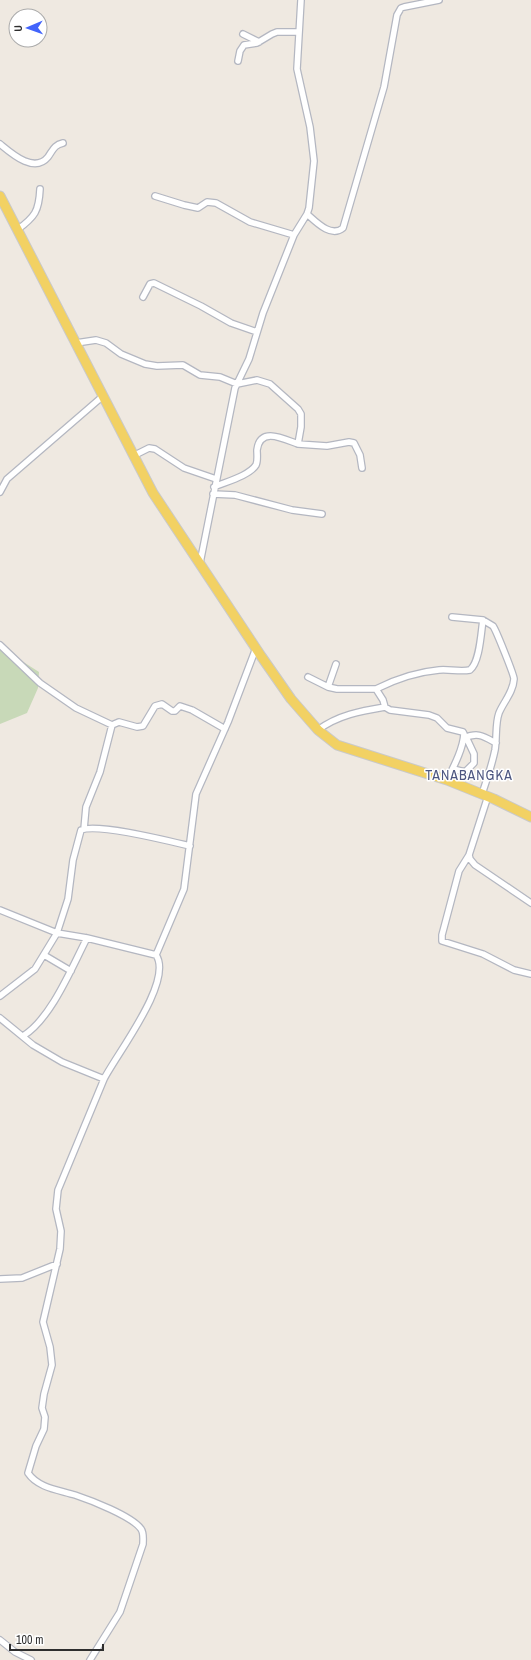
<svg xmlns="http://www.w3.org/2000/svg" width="531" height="1660" font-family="'Archivo Narrow',sans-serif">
  <rect width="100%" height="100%" fill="#efe9e1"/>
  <path fill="#c8d9b8" d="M0,647l39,25 -1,16 -11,25 -27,11z"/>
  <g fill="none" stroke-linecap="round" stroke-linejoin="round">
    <defs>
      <path id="minor" d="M243,34l16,8
        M238,61l2,-10 4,-6 13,-2 15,-9 5,-2h22
        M0,144c11,9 34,30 48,13 5,-7 6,-12 15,-14
        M155,196l29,9 14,3 9,-6 9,1 34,19 44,13
        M307,214c9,8 24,24 36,14l41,-141 13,-72 4,-7 3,-1 35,-7
        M17,230c18,-13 22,-19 23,-41
        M143,297l7,-13 4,-1 47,23 30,17 26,9
        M76,343l20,-3 10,3 15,11 24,10 12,2 26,-1 17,10 20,2 17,7 20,-4 13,4 28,25 3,5v13l-3,17c-14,-5 -38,-18 -41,6 0,4 1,11 -1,15 -7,11 -31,17 -42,22
        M298,444l29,2 22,-4 5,1 6,12 2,13
        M133,456l16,-8 6,1 29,19 32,11
        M0,492l7,-13 96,-83
        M213,494l22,1 57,15 30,4
        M200,563l35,-175 14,-29 14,-46 31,-78 13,-21 2,-6 5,-47 -4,-34 -13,-58 4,-69
        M452,617l31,3 10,6c3,4 21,49 21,53 -1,14 -10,22 -15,34 -4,11 -2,25 -4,37 -3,15 -8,29 -13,44
        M0,645l40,38 36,25 36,17 -12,47 -14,35 -2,22
        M308,677l20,10 9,2h39l7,11 2,7 5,3 39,5 8,3 10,10 16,4 1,2c-1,15 -10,32 -17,46
        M328,687l8,-23
        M376,689c20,-10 40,-17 63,-19 10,-1 21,2 31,0 10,-8 11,-38 13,-50
        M112,725l7,-3 18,5 6,-1 12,-20 7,-2 10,7h3l5,-5 12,4 33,19
        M318,730c20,-15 43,-19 67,-23
        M464,738c14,-6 19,-2 32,5
        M453,769l12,3 9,-9v-9l-8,-17
        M488,796l-19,59 1,4 5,6 56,38
        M469,855l-10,16 -17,64v6l41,13 31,16 17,4
        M0,910l57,23 30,5 69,17 28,-66 12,-95 32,-72 28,-74
        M44,955l27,16
        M0,996l35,-27 22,-36 11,-34 5,-39 8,-30c17,-7 88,11 109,16
        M0,1018l33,27 29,17 42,17
        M23,1036c28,-17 49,-69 64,-98
        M0,1279l22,-1 35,-14
        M0,1640l15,12 16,8
        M90,1660l30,-48 23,-68c0,-5 1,-11 -2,-15 -9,-13 -51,-29 -66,-34 -16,-5 -37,-7 -47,-22l8,-27 8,-17 1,-12 -3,-9 2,-14 8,-29 -2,-18 -7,-25 17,-73 1,-18 -5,-22 2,-19 46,-111c12,-24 70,-98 52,-124"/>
      <path id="primary" d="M0,196l153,297 108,163 30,43 27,31 19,15 110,35 47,19 37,18"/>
    </defs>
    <use href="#minor" stroke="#b4b7c1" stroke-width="8"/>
    <use href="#primary" stroke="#c9c9c9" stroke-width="11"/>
    <use href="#minor" stroke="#fff" stroke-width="5.5"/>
    <use href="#primary" stroke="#f2d163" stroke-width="9"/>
  </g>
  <g text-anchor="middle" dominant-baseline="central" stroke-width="3" stroke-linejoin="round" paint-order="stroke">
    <g font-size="14" letter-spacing="1" fill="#4d5680" stroke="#fff">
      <text x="469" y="775">TANABANGKA</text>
    </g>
  </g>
  <g transform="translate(28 28) rotate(268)"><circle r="19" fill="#ffffff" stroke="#ababab"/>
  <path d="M0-3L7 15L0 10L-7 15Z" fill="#4264fb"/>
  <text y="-6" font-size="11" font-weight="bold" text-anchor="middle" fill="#2e2e2e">U</text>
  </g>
  <path d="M10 1644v6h93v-6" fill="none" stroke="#2e2e2e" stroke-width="2"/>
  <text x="16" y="1644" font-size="12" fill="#2e2e2e" stroke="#ffffff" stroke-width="3" paint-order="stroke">100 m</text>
</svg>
